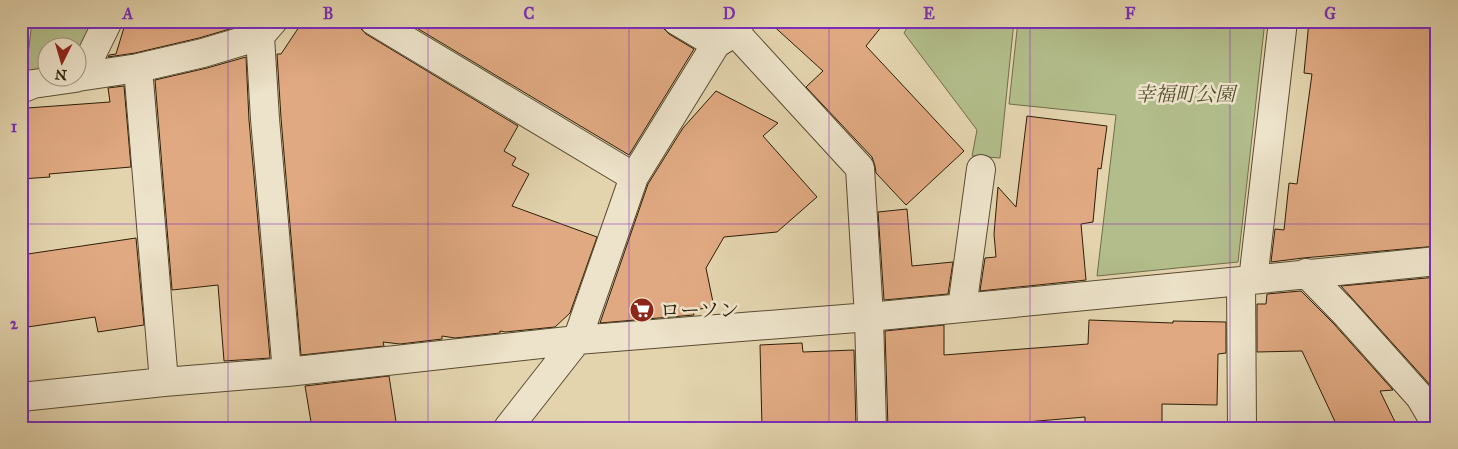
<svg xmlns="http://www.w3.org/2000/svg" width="1458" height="449" font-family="'IM FELL Great Primer','Noto Serif JP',serif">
  <rect width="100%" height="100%" fill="#e3d4ae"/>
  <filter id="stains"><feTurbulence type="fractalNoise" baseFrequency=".004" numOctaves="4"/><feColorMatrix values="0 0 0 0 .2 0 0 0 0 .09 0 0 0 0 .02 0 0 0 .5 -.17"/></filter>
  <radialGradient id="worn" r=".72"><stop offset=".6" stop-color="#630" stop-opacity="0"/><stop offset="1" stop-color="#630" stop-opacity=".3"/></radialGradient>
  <path fill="#b2bd8b" stroke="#706e49" d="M32,21h68l-22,46v-19h-30l-1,25h-21z
    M911,21h103l-14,137 -28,-2 5,-26 -73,-97z
    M1018,21h247l-27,241 -141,14 19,-161 -107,-11z"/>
  <path fill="#e0a982" stroke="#2d1e07" d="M126,21h110l-3,7 -34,10 -64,15 -27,4 1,-2 7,-1z
    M303,21h55l3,8 5,5 152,92 -14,25 12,7 -4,7 17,9 -17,32 85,31 -27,76 -15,14 -50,5 -5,-1v2l-45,5 -13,-2v3l-42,5 -17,-2 1,4 -83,9 -20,-237 -4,-64h4z
    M405,21h256l2,7 6,6 25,15 -65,106z
    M768,21h118l-20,25 98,105 -58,54 -30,-32 -1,-7 -3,-9 -66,-70 17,-16z
    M1309,21h128v225l-134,12 -32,4 4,-33 9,1 5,-47 8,1 15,-110 -8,-1z
    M246,57l3,63 21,238 -46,3 -6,-76 -46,5 -17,-210 52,-12z
    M124,86l7,81 -82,7 1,3 -29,2v-54h7l-1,-17 83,-6 -2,-14z
    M716,91l62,32 -15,13 54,61 -40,35 -53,5 -18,31 8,39 -21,3 1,5 -94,8 48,-139 35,-56z
    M1027,116l80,10 -6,43 -3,-1 -5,54 -12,2 5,56 -106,11 5,-33 11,-1 -2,-23 4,-47 18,20z
    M907,209l5,57 41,-4 -5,32 -64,6 -6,-88z
    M136,238l8,87 -46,7 -3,-15 -74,11v-73z
    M1437,277v110h-5l-91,-101z
    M1301,291l32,32 60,67 -13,1 18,37h-60l-36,-77 -45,1v-48h9l1,-10z
    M1089,320l84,3v-2l53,1v31l-8,1 -1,51 -55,-1v24h-77v-11l-129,11h-68l-3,-97 59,-6v30l144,-11z
    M802,343l1,9 51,-2 2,78h-94l-2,-83z
    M389,376l8,52h-85l-7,-42z"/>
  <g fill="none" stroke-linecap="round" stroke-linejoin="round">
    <defs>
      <path id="minor" d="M374,21l260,156
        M677,21l39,23
        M735,32l125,136 9,149 3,111
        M260,36l5,83 22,253
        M138,68l26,314
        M81,76l27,-55
        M78,77l60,-9 65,-15 57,-17 13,-15
        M21,89l12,-5 42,-6
        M1306,273l38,39 76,85 17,29
        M1253,280l30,-259
        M1241,281l1,147
        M962,308l19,-139
        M21,397l143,-15 123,-10 290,-32 292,-23 372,-36 196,-20
        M508,428l69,-88 57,-163 82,-133 19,-12 6,-11"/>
    </defs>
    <use href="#minor" stroke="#5a4c31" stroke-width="30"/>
    <use href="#minor" stroke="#ede3ca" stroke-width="28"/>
  </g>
  <path fill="none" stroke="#7b2cbf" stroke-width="1" stroke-opacity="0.55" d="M228,21v407M428,21v407M629,21v407M829,21v407M1030,21v407M1230,21v407M21,224h1416"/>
  <defs>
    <symbol id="supermarket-disc" viewBox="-11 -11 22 22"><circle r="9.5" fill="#8f2418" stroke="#ede3ca"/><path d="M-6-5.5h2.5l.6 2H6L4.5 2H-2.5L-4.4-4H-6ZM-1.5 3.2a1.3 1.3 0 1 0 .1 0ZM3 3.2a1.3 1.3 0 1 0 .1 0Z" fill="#fff"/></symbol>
  </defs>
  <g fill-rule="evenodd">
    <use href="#supermarket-disc" x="628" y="296" width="28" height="28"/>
  </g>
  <g text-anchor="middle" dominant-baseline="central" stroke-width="5" stroke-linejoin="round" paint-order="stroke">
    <g font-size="20" font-style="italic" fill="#554e2f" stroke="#ede3ca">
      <text x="1185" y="94">幸福町公園</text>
    </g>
    <g font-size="20" fill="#2d1e07" stroke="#ede3ca" text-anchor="start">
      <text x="660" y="310">ローソン</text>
    </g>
  </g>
  <rect width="1458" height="449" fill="none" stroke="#e3d4ae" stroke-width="55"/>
  <g transform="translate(62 62) rotate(185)"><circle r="24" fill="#ede3ca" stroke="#a0947c"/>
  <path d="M0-4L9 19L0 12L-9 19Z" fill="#8f2418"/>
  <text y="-8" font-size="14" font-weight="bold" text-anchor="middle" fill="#2d1e07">N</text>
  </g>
  <rect x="28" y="28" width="1402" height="394" fill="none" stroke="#7b2cbf" stroke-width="2"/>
  <g font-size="16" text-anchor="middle" font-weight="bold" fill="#7b2cbf">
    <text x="128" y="19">A</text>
    <text x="328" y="19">B</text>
    <text x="529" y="19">C</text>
    <text x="729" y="19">D</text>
    <text x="929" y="19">E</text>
    <text x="1130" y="19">F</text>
    <text x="1330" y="19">G</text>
    <text x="14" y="132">1</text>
    <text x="14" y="329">2</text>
  </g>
  <rect width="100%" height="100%" filter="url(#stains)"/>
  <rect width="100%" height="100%" fill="url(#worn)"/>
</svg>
